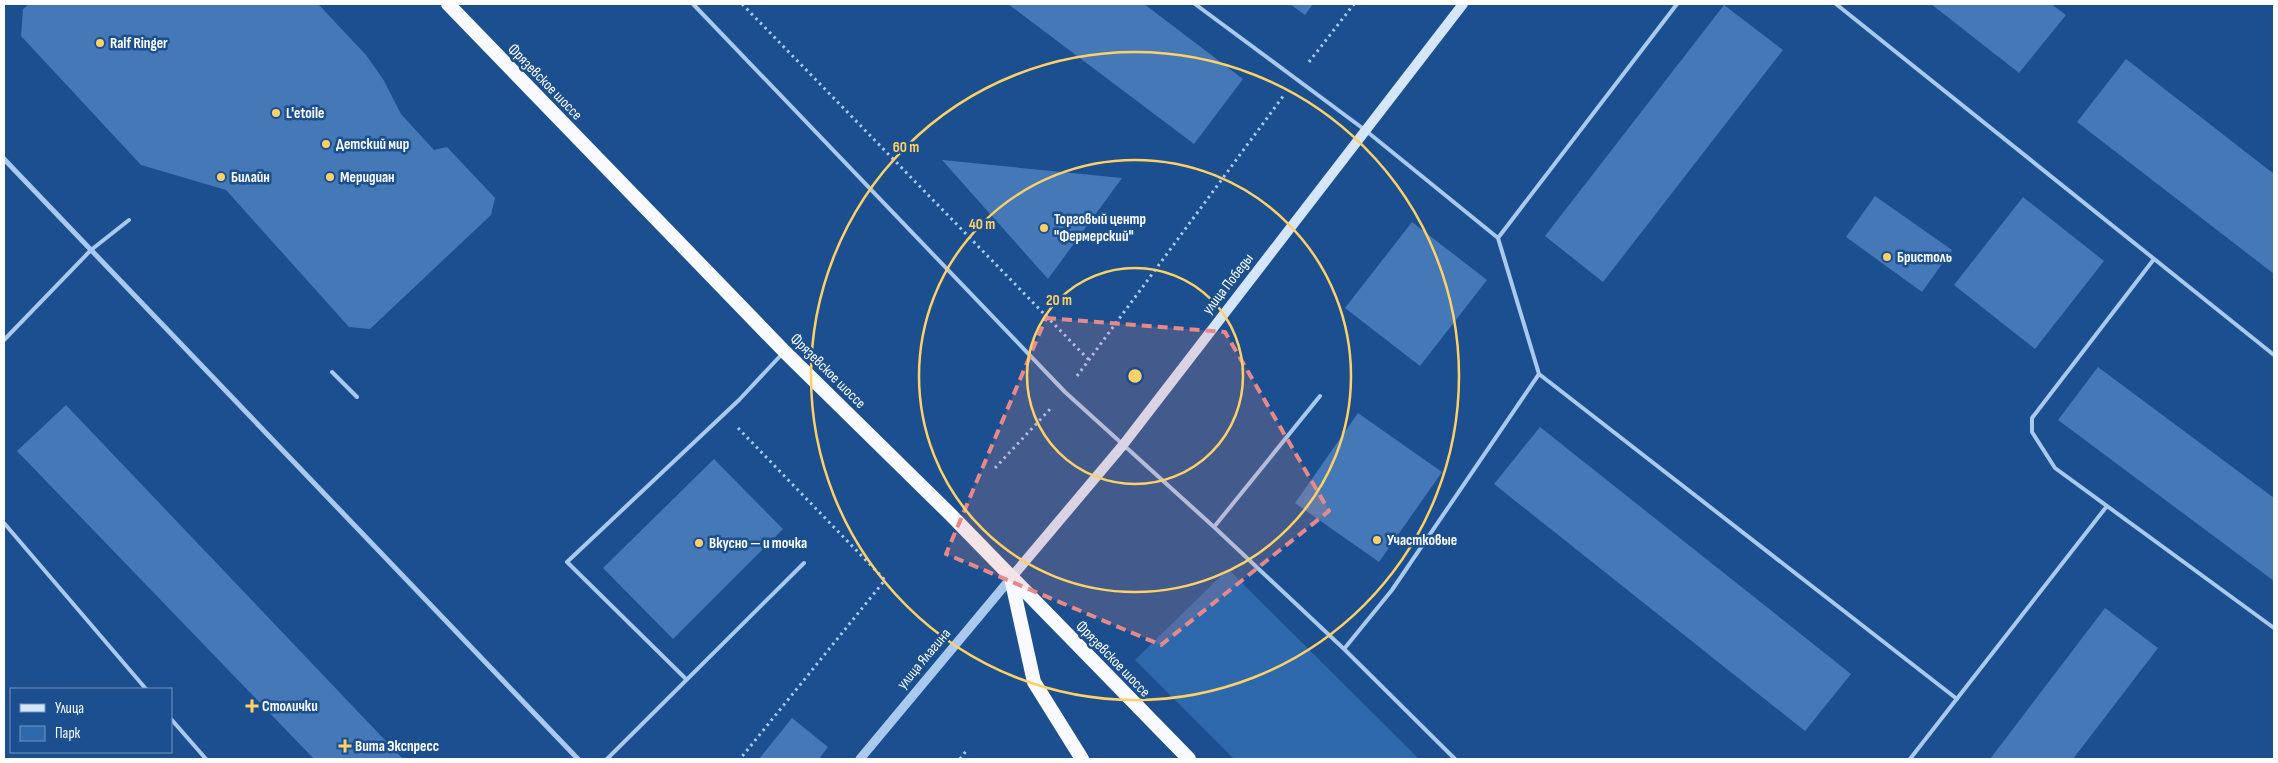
<svg xmlns="http://www.w3.org/2000/svg" width="2278" height="763" font-family="'Sofia Sans Condensed',sans-serif">
  <rect width="100%" height="100%" fill="#1b4f8f"/>
  <path fill="#2e69ad" d="M1228,569l191,190h-185l-99,-99z"/>
  <path fill="#4478b7" d="M29,4h289l48,51 17,24 18,35 33,36 13,-3 48,51 -4,17 -121,114 -21,-2 -123,-137 -85,-25 -120,-129 2,-27z
    M1008,4h136l99,75 -49,65z
    M1290,4h23l-8,11z
    M1931,4h120l15,11 -47,58z
    M1724,5l59,45 -180,232 -58,-46z
    M2126,59l148,115v100l-197,-152z
    M942,160l180,18 -74,101z
    M1875,196l77,54 -30,42 -76,-55z
    M2023,197l81,64 -69,88 -81,-64z
    M1412,222l75,58 -67,86 -75,-58z
    M2098,367l176,131v83l-216,-161z
    M66,405l337,354h-89l-297,-308z
    M1358,413l84,59 -63,90 -84,-59z
    M1540,427l311,247 -46,57 -311,-247z
    M714,459l69,70 -110,110 -70,-71z
    M2105,608l53,40 -85,111h-83z
    M792,718l36,29 -9,12h-60z"/>
  <g fill="none" stroke-linecap="round" stroke-linejoin="round">
    <path stroke="#a9c9ee" stroke-width="3" stroke-dasharray="2.5 4" stroke-linecap="butt" d="M742,4l347,356
      M1309,62l45,-58
      M1077,376l207,-281
      M738,428l147,152 -145,179
      M995,468l56,-60
      M960,759l6,-8"/>
    <path stroke="#a9c9ee" stroke-width="4" d="M693,4l372,388 149,135 130,122 111,110
      M1195,4l170,126 133,108
      M1836,4l438,351
      M2154,259l-122,159v14l23,36 219,160
      M4,340l87,-90 38,-30
      M332,372l25,25
      M1539,374l-41,-136 179,-234
      M4,523l142,166
      M1214,527l106,-131
      M1344,649l48,-59 147,-216 418,325
      M686,679l-119,-117 172,-162 44,-47
      M171,719l35,40
      M607,759l197,-196
      M1910,759l197,-253"/>
    <path stroke="#a9c9ee" stroke-width="5" d="M4,159l574,600"/>
    <path stroke="#a9c9ee" stroke-width="9" d="M860,759l151,-181"/>
    <path stroke="#d6e6fa" stroke-width="10" d="M1011,578l112,-133 340,-441"/>
    <path stroke="#f8faff" stroke-width="14" d="M448,4l337,348 166,163 238,244
      M1011,578l23,104 48,77"/>
  </g>
  <path fill="#e88989" fill-opacity="0.2" stroke="#e88989" stroke-width="4" stroke-dasharray="10 6" stroke-linejoin="round" d="M1046,318l179,14 104,179 -168,134 -215,-91z"/>
  <g fill="none" stroke="#ffd166" stroke-width="2.5">
    <circle cx="1135" cy="376" r="108"/>
    <circle cx="1135" cy="376" r="216"/>
    <circle cx="1135" cy="376" r="324"/>
  </g>
  <g fill="#ffd166" stroke="#1b4f8f" stroke-width="2">
    <circle cx="100" cy="43" r="5"/>
    <circle cx="276" cy="113" r="5"/>
    <circle cx="326" cy="144" r="5"/>
    <circle cx="221" cy="177" r="5"/>
    <circle cx="330" cy="177" r="5"/>
    <circle cx="1044" cy="228" r="5"/>
    <circle cx="1887" cy="257" r="5"/>
    <circle cx="1377" cy="540" r="5"/>
    <circle cx="699" cy="543" r="5"/>
    <path d="M249.5 698.5h5v5h5v5h-5v5h-5v-5h-5v-5h5z"/>
    <path d="M342.5 738.5h5v5h5v5h-5v5h-5v-5h-5v-5h5z"/>
  </g>
  <g text-anchor="middle" dominant-baseline="central" stroke-width="5" stroke-linejoin="round" paint-order="stroke">
    <g font-size="15" font-weight="bold" fill="#fff" stroke="#1b4f8f" text-anchor="start">
      <text x="110" y="43">Ralf Ringer</text>
      <text x="286" y="113">L'etoile</text>
      <text x="336" y="144">Детский мир</text>
      <text x="231" y="177">Билайн</text>
      <text x="340" y="177">Меридиан</text>
      <text x="1054" y="219">Торговый центр<tspan x="1054" dy="17">"Фермерский"</tspan></text>
      <text x="1897" y="257">Бристоль</text>
      <text x="1387" y="540">Участковые</text>
      <text x="709" y="543">Вкусно — и точка</text>
      <text x="262" y="706">Столички</text>
      <text x="355" y="746">Вита Экспресс</text>
    </g>
    <g font-size="15" fill="#fff" stroke="#1b4f8f">
      <text transform="translate(545 82) rotate(46)">Фрязевское шоссе</text>
      <text transform="translate(1228 284) rotate(-52)">улица Победы</text>
      <text transform="translate(828 371) rotate(45)">Фрязевское шоссе</text>
      <text transform="translate(924 659) rotate(-50)">улица Ялагина</text>
      <text transform="translate(1113 659) rotate(46)">Фрязевское шоссе</text>
    </g>
  </g>
  <circle cx="1135" cy="376" r="8" fill="#ffd166" stroke="#1b4f8f" stroke-width="2.5"/>
  <g font-size="15" text-anchor="middle" font-weight="bold" fill="#ffd166" stroke="#1b4f8f" stroke-width="5" stroke-linejoin="round" paint-order="stroke">
    <text x="906" y="152">60 m</text>
    <text x="982" y="229">40 m</text>
    <text x="1059" y="305">20 m</text>
  </g>
  <rect width="2278" height="763" fill="none" stroke="#ffffff" stroke-width="10"/>
  <rect x="10" y="688" width="162" height="65" fill="#1b4f8f" stroke="#7695bc"/>
  <rect x="20" y="704" width="25" height="8" fill="#d6e6fa" stroke="#7695bc"/>
  <text x="55" y="713" font-size="15" fill="#ffffff">Улица</text>
  <rect x="20" y="726" width="25" height="15" fill="#2e69ad" stroke="#7695bc"/>
  <text x="55" y="738" font-size="15" fill="#ffffff">Парк</text>
</svg>
